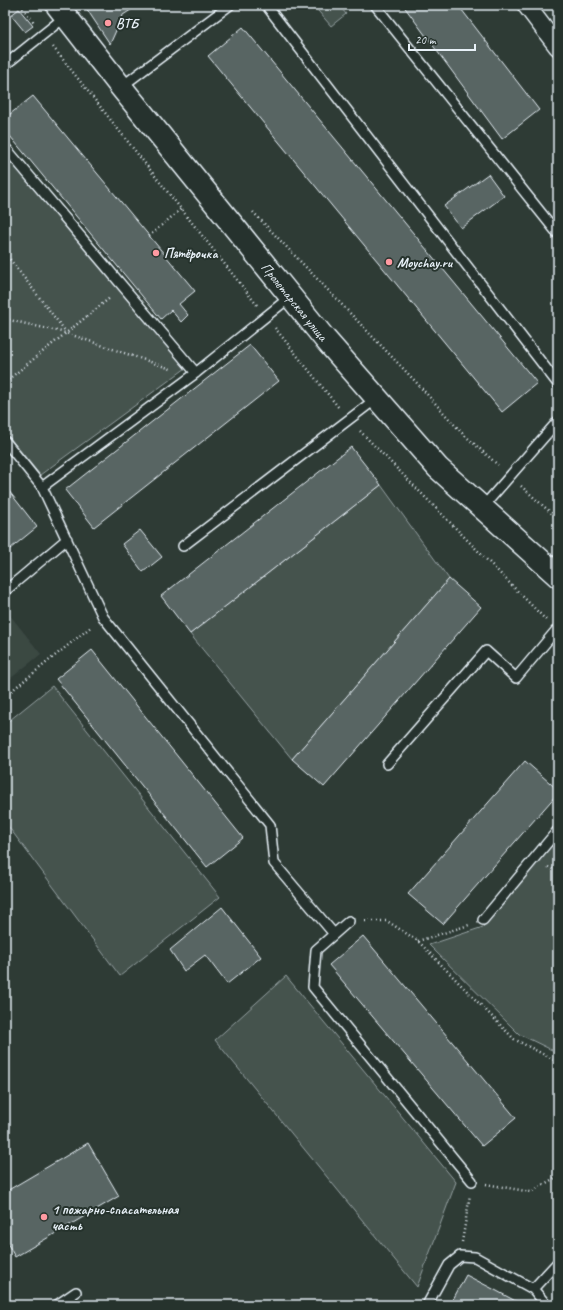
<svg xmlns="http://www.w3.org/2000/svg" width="563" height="1310" font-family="Caveat,sans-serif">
  <rect width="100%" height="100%" fill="#2e3b35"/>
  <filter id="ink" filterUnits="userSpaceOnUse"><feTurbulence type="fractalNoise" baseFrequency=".025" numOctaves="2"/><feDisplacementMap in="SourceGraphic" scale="8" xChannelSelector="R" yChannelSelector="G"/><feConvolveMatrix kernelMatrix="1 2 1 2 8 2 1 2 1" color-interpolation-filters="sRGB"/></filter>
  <g filter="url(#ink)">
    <path fill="#3b4843" d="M5,609l36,45 -36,29z"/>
    <path fill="#45524e" stroke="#96a2a3" d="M313,5h26l7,9 -15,12z
      M5,155l181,213 -146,107 -35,-43z
      M381,485l68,94 -157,180 -102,-125z
      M52,686l168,211 -100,79 -115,-154v-98z
      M558,838v215l-39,-19 -90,-89 54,-18z
      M286,976l170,206 -39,105 -202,-247z"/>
    <path fill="#596563" stroke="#e8f1f8" d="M74,5h62l1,1 -14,9 -13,29 -24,-36 -12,-1z
      M403,5h55l81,105 -37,29z
      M19,9l14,17 -8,6 -14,-17z
      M243,27l294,356 -35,29 -294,-356z
      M33,96l162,195 -16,13 9,11 -7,7 -10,-12 -10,9 -156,-189v-12z
      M488,174l16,22 -43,32 -17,-22z
      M250,345l29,36 -185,146 -29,-37z
      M351,447l30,38 -191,149 -29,-38z
      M5,486l32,41 -32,26z
      M140,530l22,27 -19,15 -21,-28z
      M449,579l32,28 -157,180 -32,-28z
      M92,650l151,188 -36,29 -151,-188z
      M525,761l33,29v3l-115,131 -35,-30z
      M222,907l39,50 -34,27 -22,-29 -21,16 -14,-21z
      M363,936l153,182 -34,28 -153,-181z
      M88,1143l31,53 -104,61 -10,-18v-47z
      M466,1275l29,15 28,15h-73z"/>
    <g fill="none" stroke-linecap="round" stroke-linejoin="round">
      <defs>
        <path id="lane" d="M266,5l292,379
          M375,5l183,229
          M5,65l61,-49
          M121,87l109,-82
          M5,147l191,226
          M5,441l37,46 61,130 167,208 4,38 60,71
          M42,487l150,-111 98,-79
          M482,508l76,-87
          M183,546l194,-148
          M5,591l62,-52
          M387,764l99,-113 30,27 42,-50
          M483,920l75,-90
          M349,921l-33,29 -3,37 159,194
          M533,1289l24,-26 1,1
          M57,1305l19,-13
          M427,1305l22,-40 11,-9 15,1 58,32 11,13v3"/>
        <path id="street" d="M526,5l32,42"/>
        <g id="secondary">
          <path id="s1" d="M57,5l64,82 204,252 113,129 120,108"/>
        </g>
      </defs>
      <use href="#lane" stroke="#e8f1f8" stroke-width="12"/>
      <use href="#street" stroke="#e8f1f8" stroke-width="20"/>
      <use href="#secondary" stroke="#e8f1f8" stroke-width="25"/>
      <path stroke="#e8f1f8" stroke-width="2.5" stroke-dasharray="1 3" stroke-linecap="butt" d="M20,5l14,17
        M53,47l204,258
        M253,212l163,170 45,50 37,33
        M149,236l32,-27
        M5,253l61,79
        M5,319l61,14 105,36
        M275,328l64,80
        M5,382l106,-85
        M360,431l186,189
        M521,486l37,33
        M5,696l87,-70
        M548,867l10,5
        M365,921h22l31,20 96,98 44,23
        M418,941l51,-16
        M486,1184l45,8 27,-16
        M462,1242l8,-47"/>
      <use href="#lane" stroke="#26332d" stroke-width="9"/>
      <use href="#street" stroke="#26332d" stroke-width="17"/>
      <use href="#secondary" stroke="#26332d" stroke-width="22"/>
    </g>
  </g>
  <g fill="#ff9aa2" stroke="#26332d" stroke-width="1.5">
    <circle cx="108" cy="23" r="4"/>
    <circle cx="156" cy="253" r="4"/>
    <circle cx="389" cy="262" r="4"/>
    <circle cx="44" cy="1217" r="4"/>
  </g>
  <g text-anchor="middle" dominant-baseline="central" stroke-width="4" stroke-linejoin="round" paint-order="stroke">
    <g font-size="14" font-weight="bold" fill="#e8f1f8" stroke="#26332d" text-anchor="start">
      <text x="116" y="23">ВТБ</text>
      <text x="164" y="253">Пятёрочка</text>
      <text x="397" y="262">Moychay.ru</text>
      <text x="52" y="1209">1 пожарно-спасательная<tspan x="52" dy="16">часть</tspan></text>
    </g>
    <g font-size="14" fill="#e8f1f8" stroke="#26332d">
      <text stroke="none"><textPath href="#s1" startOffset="380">Пролетарская улица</textPath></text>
    </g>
  </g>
  <rect width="563" height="1310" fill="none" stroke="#26332d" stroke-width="20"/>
  <rect x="10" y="10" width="543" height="1290" fill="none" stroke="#e8f1f8" stroke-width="1.5" filter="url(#ink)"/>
  <path d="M409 44v6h66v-6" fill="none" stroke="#e8f1f8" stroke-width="2"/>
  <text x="415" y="44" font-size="12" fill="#e8f1f8" stroke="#26332d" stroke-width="3" paint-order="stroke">20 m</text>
</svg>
